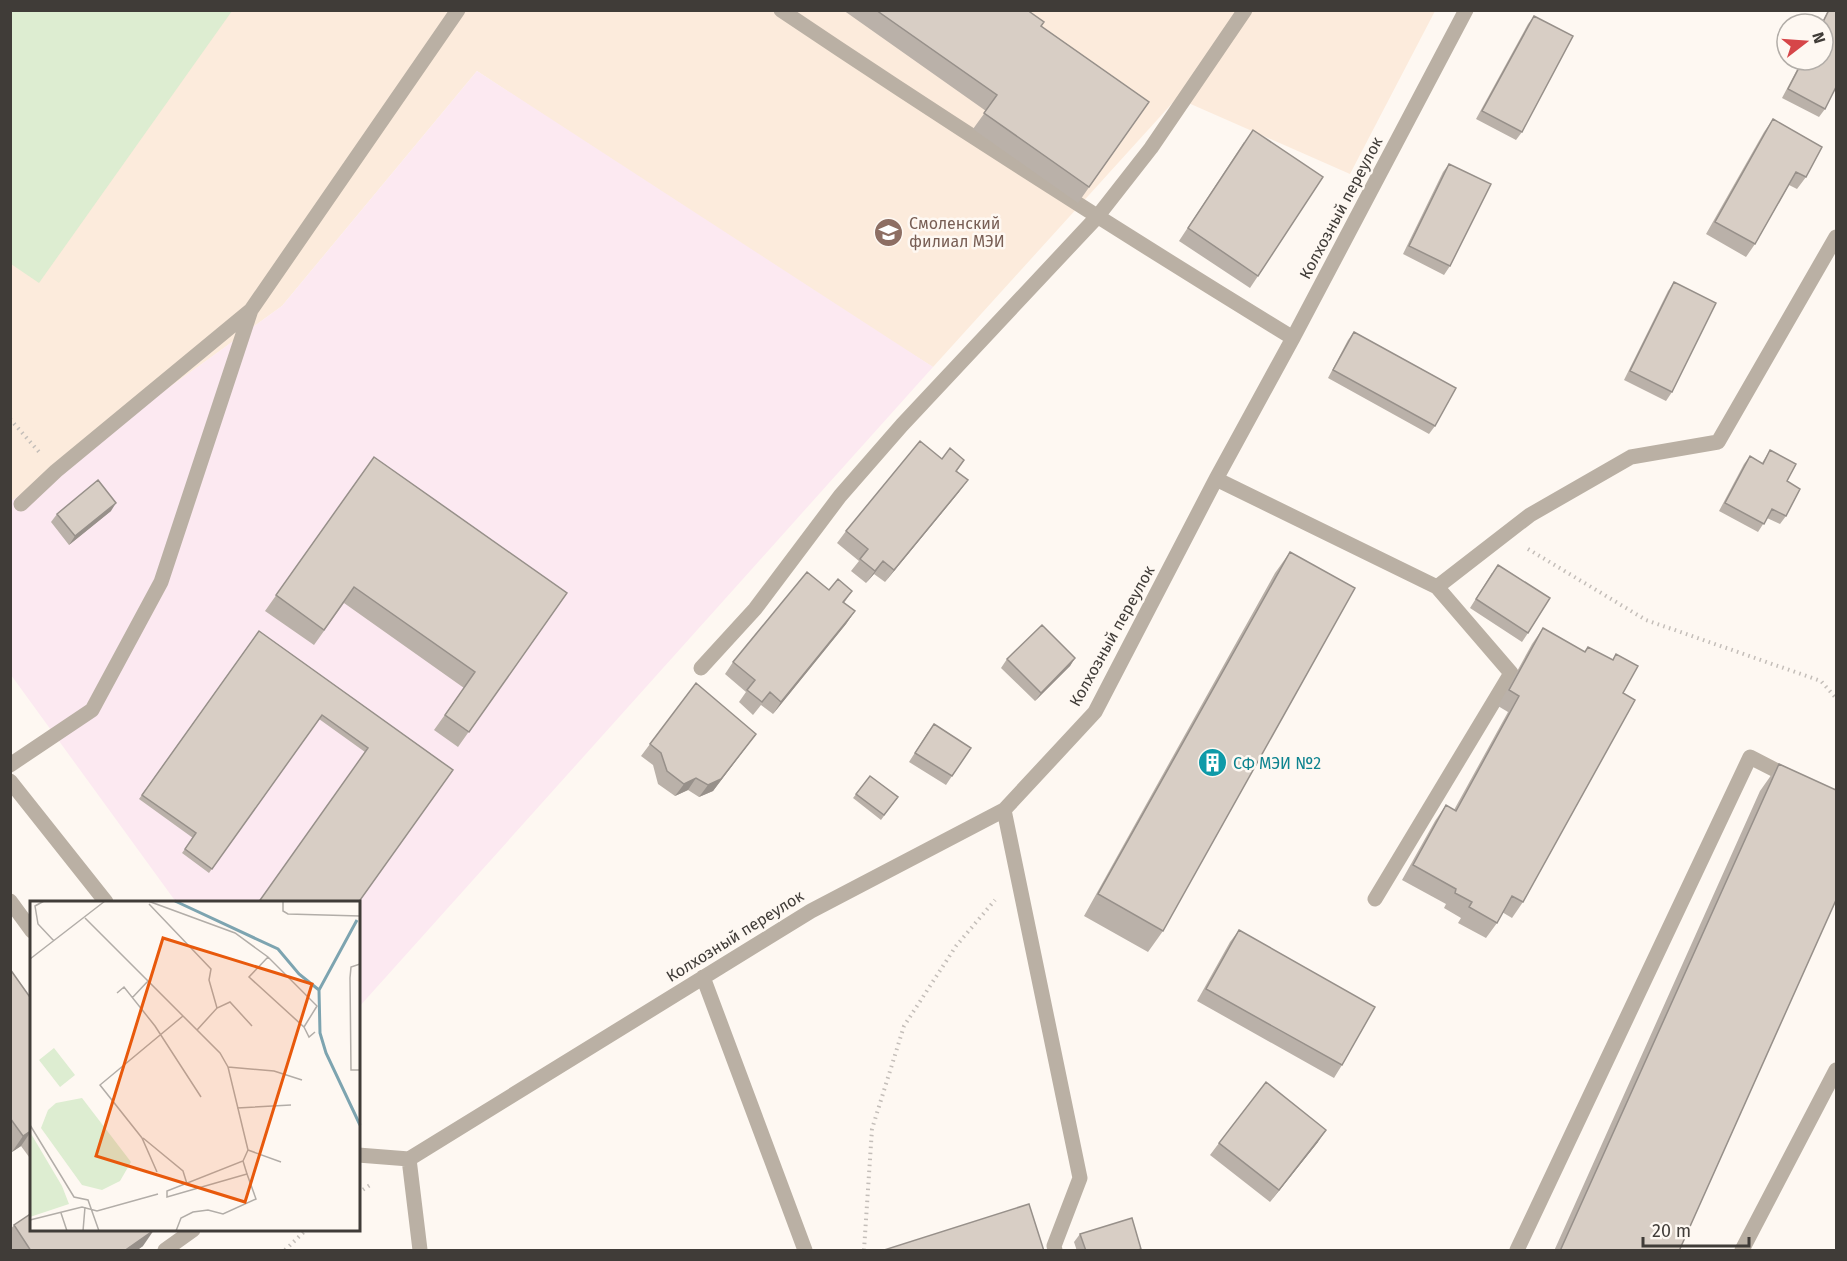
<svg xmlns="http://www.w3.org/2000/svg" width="1847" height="1261" font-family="'Fira Sans',sans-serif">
  <rect width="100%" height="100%" fill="#fef8f2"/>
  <path fill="#fcebdc" d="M11,11h1424l-85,163 -173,-76 -244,269 -124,-77 -332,-219 -195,235 -271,196z"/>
  <path fill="#fce9f1" d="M477,71l456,296 -574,640 -1,-105h-182l-165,-227 -1,-173 272,-196z"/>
  <path fill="#ddedd1" d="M10,11h222l-193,272 -28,-19z"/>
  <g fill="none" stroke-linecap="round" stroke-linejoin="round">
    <path stroke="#c4beb9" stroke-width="4" stroke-dasharray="1.5 4.5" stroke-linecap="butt" d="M10,419l30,34
      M1528,549l118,71 175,61 15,17
      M358,1193l15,-10
      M285,1250l21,-20
      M864,1250l8,-121 32,-103 52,-80 39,-46"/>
    <path stroke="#bab0a4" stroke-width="15" d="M781,10c168,113 339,222 512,328
      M1216,479l221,108 74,86 -136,226
      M21,504l35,-33 195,-161 207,-300
      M1437,587l93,-72 101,-58 87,-15 118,-205
      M701,668l54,-59 85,-113 62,-71 195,-208 54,-69 94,-138
      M10,765l82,-55 69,-128 90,-272
      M10,781l96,121
      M1004,810l76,368 -26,68 1,4
      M10,901l22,30
      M703,977l102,273
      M358,1155l51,4
      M409,1159l402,-248 193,-101 91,-98 121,-233 77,-141 173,-328
      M409,1159l11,91
      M165,1250l28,-20
      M1517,1250l233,-493 41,21
      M1742,1250l94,-180"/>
  </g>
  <path fill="#bab1a9" d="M843,10h184l14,16 108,76 -71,101 -105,-74 13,-18z
    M1828,10h8l-11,99 -6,8 -37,-19 20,-38h21v-36h-2z
    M1534,16l-12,116 -6,8 -40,-21 52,-95z
    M1773,119l33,58 -9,12 -8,-4 -34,59 -9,13 -40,-23 58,-102z
    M1244,142l14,134 -8,12 -71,-47z
    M1449,164l1,102 -6,9 -41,-21 40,-82z
    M1674,282l-2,110 -6,9 -42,-21 44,-89z
    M1354,332l81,94 -6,8 -101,-56 20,-38z
    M1770,450l17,31 -1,35 -6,8 -13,-6 -9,14 -39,-21 25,-47 6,-8 12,7z
    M374,457l193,136 -109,154 -24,-17 30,-42 -120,-85 -30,42 -49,-34z
    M942,459l22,1 -7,11 2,21 -74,90 -11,-8 -8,9 -15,-12 8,-10 -22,-18 9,-12z
    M111,511l-42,34 -18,-23 6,-8z
    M1290,552l-127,379 -15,21 -64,-36 191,-343z
    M1492,573l36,60 -6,9 -52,-34z
    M829,590l23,1 -8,12 11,8 -9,13 -73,90 -12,-9 -8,10 -14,-13 7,-10 -21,-18 8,-12z
    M1543,628l42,24 27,8 4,-6 7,39 -100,209 -11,16 -10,-6 -5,11 -11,15 -28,-15 3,-5 -17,-10 2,-4 -44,-24 33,-59 11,-16 8,5 54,-98 -10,-6 34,-62z
    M259,631l194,139 -88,-18 -46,-33 -110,154 -27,-20 11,-15 -54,-39z
    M1075,658l-5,8 -35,35 -34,-33 6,-9z
    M928,732l24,44 -6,9 -37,-23z
    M756,734l-43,57 -14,6 -11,-7 -13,6 -17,-12 -5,-19 -12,-9 9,-12z
    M1779,764l-100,487h-125l206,-460z
    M870,776l28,21 -17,23 -28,-22z
    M1239,930l103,135 -8,13 -137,-77 33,-59z
    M10,969l22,31v161l-11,-15 -9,6 -2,-3z
    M1318,1142l-48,60 -60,-47 9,-12z
    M14,1225l129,21 -7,5h-126v-21z
    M1080,1234l61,15 -1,2h-63l-3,-9z"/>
  <path fill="#97908a" d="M968,480l-9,12 -74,90 9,-12z
    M116,503l-5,8 -42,34 6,-9z
    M883,561l-9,13 -8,9 9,-12z
    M855,611l-9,13 -73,90 8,-12z
    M1075,658l-5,8 -35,35 6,-8z
    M756,734l-43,57 -14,6 9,-12z
    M696,778l-8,12 -13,6 9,-12z
    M32,1130l-11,16 -9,6 11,-16z
    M1326,1130l-8,12 -48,60 9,-12z
    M154,1230l-11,16 -7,5h-12z"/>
  <path fill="#d8cec5" stroke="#97908a" stroke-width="1.5" d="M876,10h151l17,12 -3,4 108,76 -60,85 -105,-74 13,-18z
    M1829,10h7v77l-11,22 -37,-20 15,-29h20l-1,-36z
    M1534,16l39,20 -51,96 -40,-21z
    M1773,119l49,28 -16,30 -10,-5 -41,72 -40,-22z
    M1253,130l70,47 -65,99 -70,-48z
    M1449,164l42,20 -41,82 -41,-20z
    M1674,282l42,21 -44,89 -42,-21z
    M1354,332l102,56 -21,38 -102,-56z
    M920,441l22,18 8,-11 14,12 -8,11 12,9 -74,90 -11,-9 -8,10 -15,-12 8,-10 -22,-18z
    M1770,450l26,14 -9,17 13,8 -14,27 -14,-7 -8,15 -39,-21 25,-47 13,8z
    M374,457l193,136 -98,139 -24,-17 30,-43 -121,-85 -30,43 -48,-35z
    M98,480l18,23 -41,33 -18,-22z
    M1290,552l65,36 -192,343 -65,-37z
    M1498,565l52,33 -22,35 -52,-34z
    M807,572l22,18 9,-11 14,12 -9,11 12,9 -74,91 -11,-10 -8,10 -15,-12 8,-10 -22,-18z
    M1042,625l33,33 -34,35 -34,-34z
    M1543,628l42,24 3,-5 25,13 3,-6 22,12 -15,27 12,7 -112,202 -11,-6 -15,27 -28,-16 3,-5 -17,-9 1,-4 -43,-24 33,-60 10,6 63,-115 -10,-6z
    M259,631l194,139 -95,133h-100l110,-155 -46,-33 -110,154 -27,-20 11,-16 -54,-38z
    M696,683l60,51 -35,45 -13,6 -12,-7 -12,6 -17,-13 -6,-18 -11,-9z
    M934,724l37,24 -19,28 -37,-23z
    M1779,764l57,26v110l-157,351h-119z
    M870,776l28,21 -14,18 -28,-21z
    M1239,930l136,77 -33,58 -136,-76z
    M10,969l22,31v130l-9,6 -13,-18z
    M1266,1082l60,48 -47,60 -60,-47z
    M1029,1204l15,47h-160v-1z
    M32,1213v17h122l-30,21h-93l-17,-26z
    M1132,1218l9,31 -6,2h-49l-6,-17z"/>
  <defs>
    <symbol id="university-disc" viewBox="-11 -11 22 22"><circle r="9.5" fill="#8d6e63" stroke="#fef8f2"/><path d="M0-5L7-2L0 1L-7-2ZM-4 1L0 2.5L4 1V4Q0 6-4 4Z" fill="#fff"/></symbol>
    <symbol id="building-disc" viewBox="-11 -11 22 22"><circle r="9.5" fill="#0f9aa8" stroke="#fef8f2"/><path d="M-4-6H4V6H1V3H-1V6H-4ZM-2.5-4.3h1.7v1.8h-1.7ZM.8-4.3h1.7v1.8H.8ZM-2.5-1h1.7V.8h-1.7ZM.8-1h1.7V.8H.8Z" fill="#fff"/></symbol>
  </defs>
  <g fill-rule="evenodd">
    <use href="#university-disc" x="872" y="216" width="33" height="33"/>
    <use href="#building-disc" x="1196" y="746" width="33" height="33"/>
  </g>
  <g text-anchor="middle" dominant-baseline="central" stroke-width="5" stroke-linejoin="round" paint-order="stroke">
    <g font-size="16" fill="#403c38" stroke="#fef8f2">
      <text transform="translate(1341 208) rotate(-62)">Колхозный переулок</text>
      <text transform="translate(1112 636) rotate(-61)">Колхозный переулок</text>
      <text transform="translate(735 936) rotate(-32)">Колхозный переулок</text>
    </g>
    <g font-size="16" fill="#785e54" stroke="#fef8f2" text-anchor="start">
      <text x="909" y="223">Смоленский<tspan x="909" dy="18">филиал МЭИ</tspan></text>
    </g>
    <g font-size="16" fill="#0d838f" stroke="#fef8f2" text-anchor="start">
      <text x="1233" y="763">СФ МЭИ №2</text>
    </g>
  </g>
  <g transform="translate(30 901)">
    <rect width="330" height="330" fill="#fef8f2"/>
    <path d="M24,147l21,27 -15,12 -21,-27zM52,197l49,64 -11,19 -18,9 -20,-5 -41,-57 7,-18 8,-7zM0,231l32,54 7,18 -39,13z" fill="#ddedd1"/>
    <path fill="none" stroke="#7da4b0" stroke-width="3" d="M145,0l103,48 21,25 20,16M327,19l-38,70 1,43 6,20 34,72"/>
    <path fill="none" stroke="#b2ada8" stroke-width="1.5" d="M14,0l-9,5 3,18 16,17M118,0l87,32 33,24 49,49 -13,21 -55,-50 19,-20M253,0v10l5,3 72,2M119,3l62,65 -2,11 8,28M55,17l135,135 8,14 20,83M0,58l75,-58M330,63l-9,3 -1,11 1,92h9M87,92l7,-6 31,39 46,71M102,97l16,-17M274,126l5,10 6,-5M167,129l20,-22 13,-6 22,24M198,166l46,4 28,9M207,207l54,-3M0,224l44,72 14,3 11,31M113,237l40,33 4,13M218,249l33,12M213,260l4,13 -80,23v-6l76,-30 5,-11M127,271l-15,-34 -42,-53 83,-69M31,312l6,18M0,319l52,-13 15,4 61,-17M53,330l2,-24M146,330l5,-13 12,-6 15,-2 15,4 33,-15 -9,-25"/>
    <path fill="#e8590c" fill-opacity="0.15" stroke="#e8590c" stroke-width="3" d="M133,37l149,46 -67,218 -149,-46z"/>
    <rect width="330" height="330" fill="none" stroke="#403c38" stroke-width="3"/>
  </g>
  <rect width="1847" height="1261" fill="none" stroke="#403c38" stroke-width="24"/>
  <g transform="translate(1805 42) rotate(73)"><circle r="28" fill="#fef8f2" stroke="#b2ada8" stroke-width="1.5"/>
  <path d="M0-4.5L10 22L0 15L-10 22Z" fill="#d64649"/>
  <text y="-9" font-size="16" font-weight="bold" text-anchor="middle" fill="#403c38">N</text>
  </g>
  <path d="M1643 1237v9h106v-9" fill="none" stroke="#403c38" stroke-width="3"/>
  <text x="1652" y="1237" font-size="18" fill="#403c38" stroke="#fef8f2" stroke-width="4.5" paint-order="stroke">20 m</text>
</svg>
